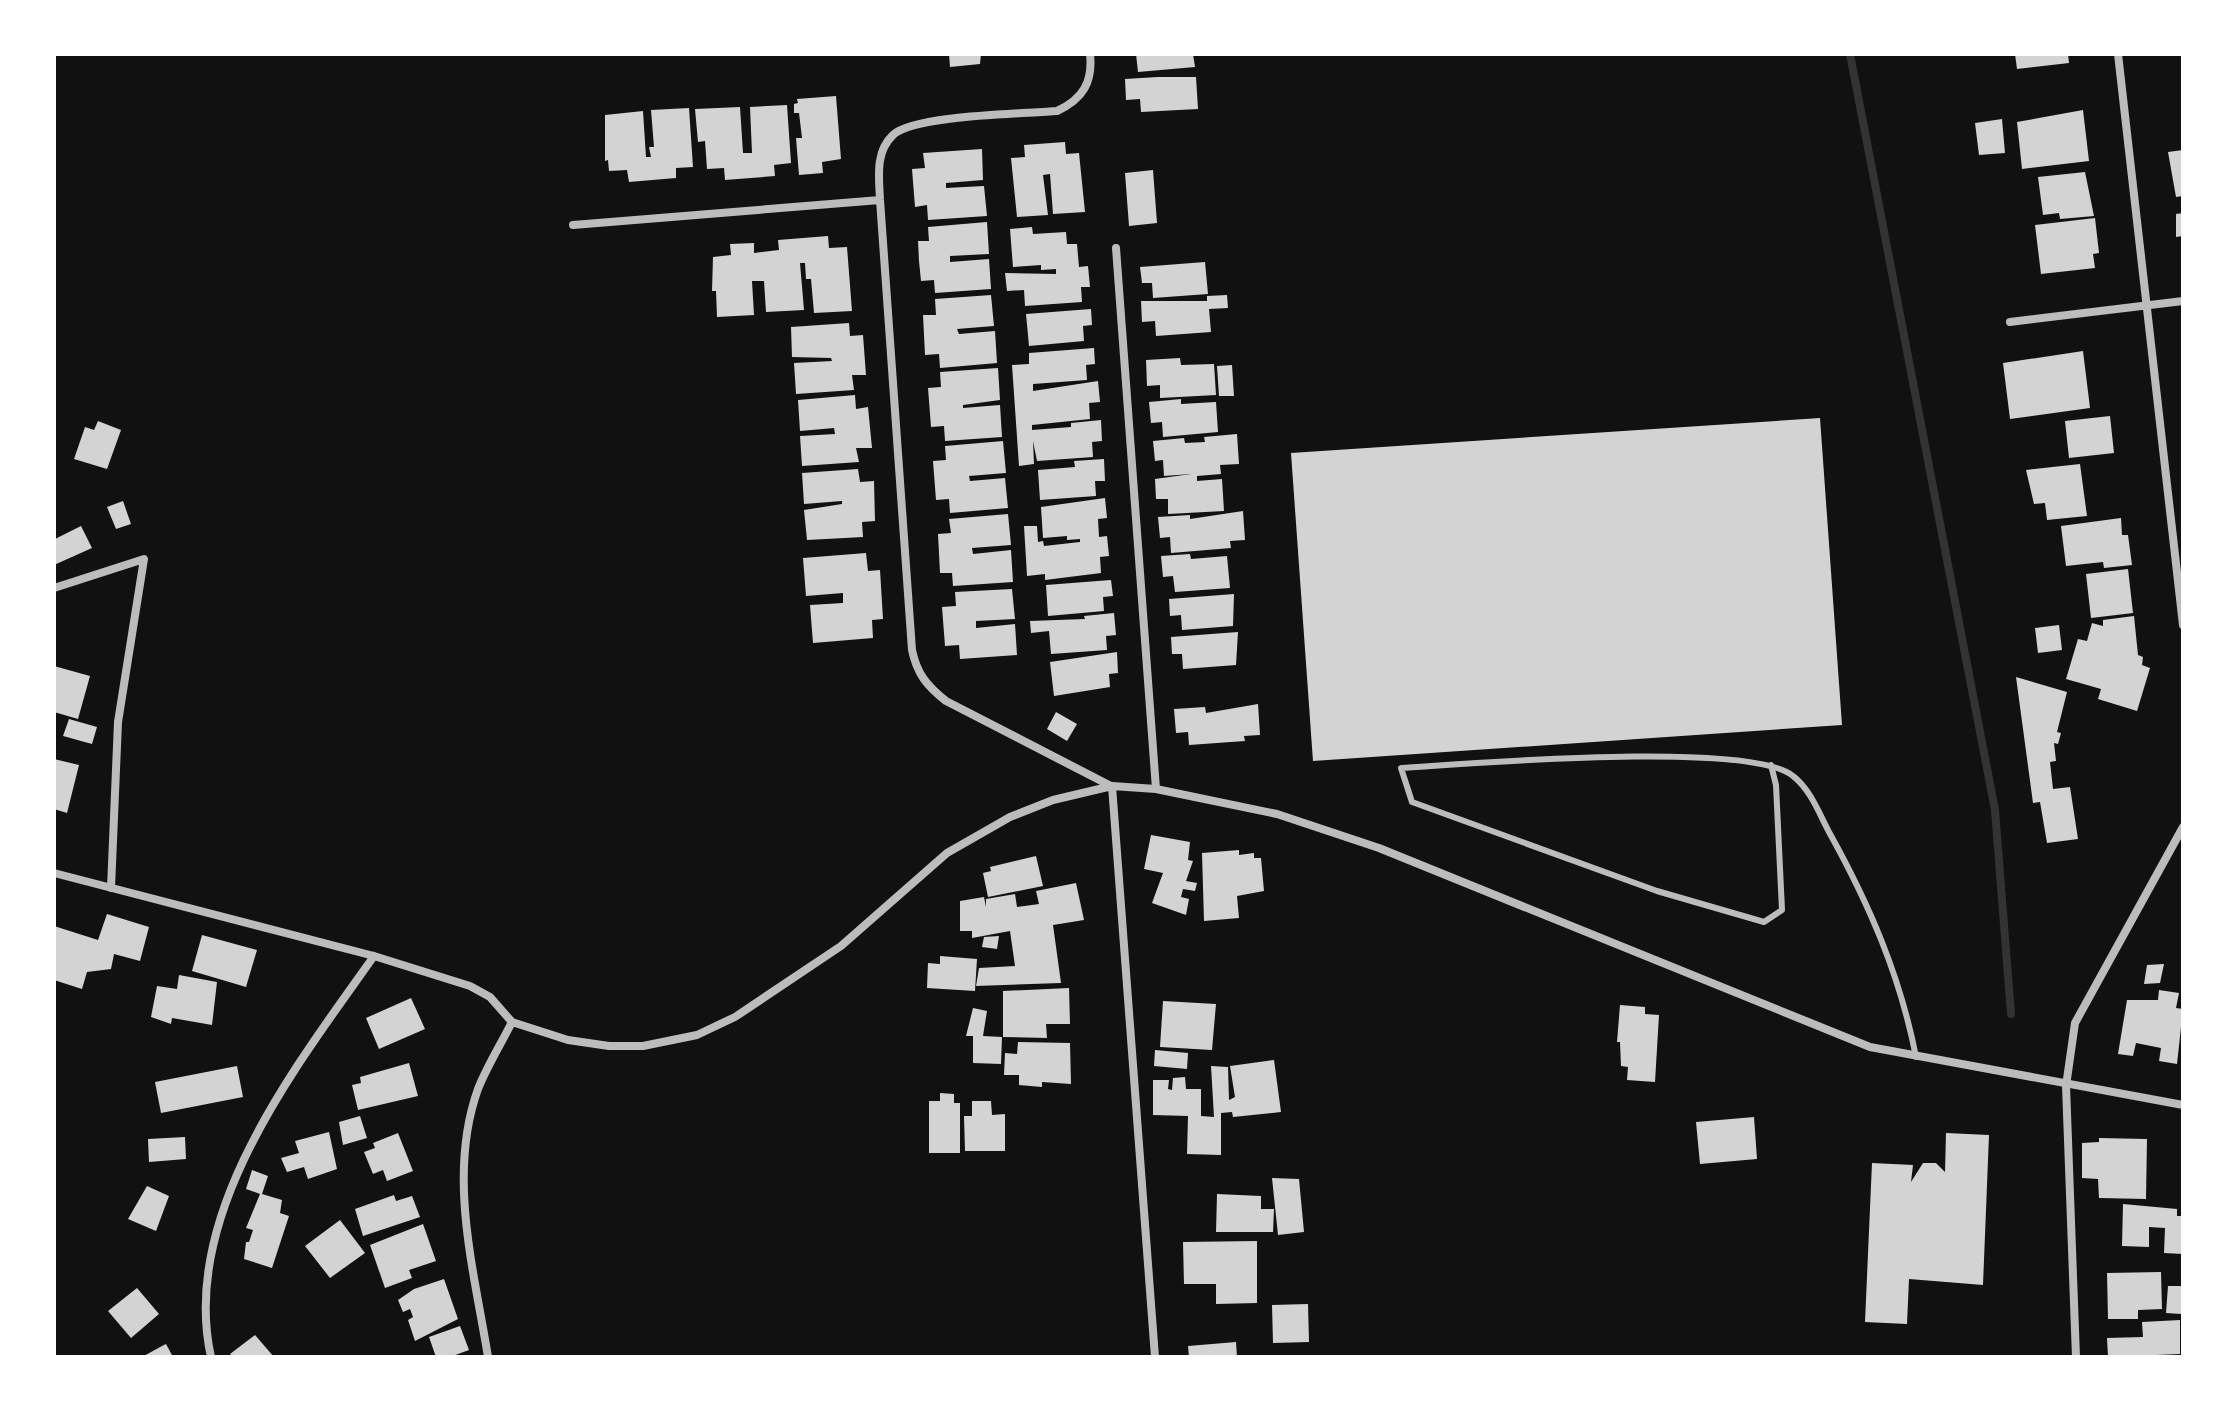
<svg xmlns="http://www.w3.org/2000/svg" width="2237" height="1411" font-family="Arial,sans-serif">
  <rect width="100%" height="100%" fill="#111"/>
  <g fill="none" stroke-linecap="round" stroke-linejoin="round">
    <path stroke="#333" stroke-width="8" d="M1850,54l145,756 16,204"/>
  </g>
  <path fill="#d3d3d3" d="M949,54h32l-1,10 -30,3z
    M1136,54h57l2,13 -57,5z
    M2015,54h53l1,9 -52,6z
    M1158,77h38l2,32 -57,3 -1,-13 -14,1 -1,-21z
    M836,96l5,63 -19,3 1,11 -24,2 -3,-37h6l-3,-25h-5v-9l4,-1 -1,-4z
    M787,105l4,58 -17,2 1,11 -50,4 -1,-12 -17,1 -2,-28 -7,1 -3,-33 45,-2 3,46h9l-2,-46z
    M689,108l4,59 -17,1v10l-47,4 -2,-12 -18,1 -1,-11 -3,1v-46l38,-4 3,46h5l-2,-10h5l-3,-37z
    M2083,110l6,51 -67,8 -5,-47z
    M2002,119l3,34 -26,2 -4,-32z
    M1065,142l1,12 13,-1 6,59 -32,2 -3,-40 -7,1 5,40 -31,2 -6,-59 14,-1 -1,-12z
    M982,149l1,31 -37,3v5l38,-2 3,30 -59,4 -1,-15 -12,2 -3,-38 13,-1 -2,-15z
    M2183,150v46l-7,1 -8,-45z
    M1153,170l4,53 -28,3 -4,-53z
    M2085,172l9,44 -34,3 -1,-6 -16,2 -5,-38z
    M2183,213v23l-7,1v-23z
    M2095,218l4,35 -6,1 2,14 -54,6 -6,-49z
    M987,222l2,32 -39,2v6l39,-3 2,30 -56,4 -1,-13 -13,1 -2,-20 -1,-20h11l-1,-14z
    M1032,227l1,7 33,-2 1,12h10l2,23 9,-1 2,21h-9l1,15 -57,4 -1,-16 -17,1 -2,-18 51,1v-5l-15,1v-5l-28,2 -3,-38z
    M828,236l1,12 18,-1 5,64 -38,2 -3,-34h-5l-1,-16h-5l4,47 -38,2 -2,-31h-12l2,34 -37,2 -1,-26h-4l1,-34 18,-2 -1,-11 24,-1v10l25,-3 -1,-10z
    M1205,262l3,32 -55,4 -1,-15h-10l-2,-16z
    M991,295l3,31 -37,3 2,5 36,-3 2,32 -57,5 -1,-14 -14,1 -2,-40h13l-1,-16z
    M1227,295l1,13 -19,1 2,23 -55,4 -1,-15 -13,1 -1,-21h66v-5z
    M1091,309l1,16 -9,1 1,15 -55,5 -3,-32z
    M849,323l1,13 13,-1 3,40h-14l2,15 -58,4 -2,-31 38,-2 -1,-3 -39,-1 -1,-30z
    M1094,348l1,16 -9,1 1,15 -54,4v7l65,-10 2,21 -11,1 1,16 -58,6v5l39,-3v-4l30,-3 1,21 -10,1 1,15 -56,4 -4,-20 1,23 -15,2 -7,-101 17,-1v-11z
    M2083,351l7,57 -80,11 -7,-56z
    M1180,358l1,7 33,-1 2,31 -56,3v-13l-13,1 -1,-26z
    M1232,365l2,31h-15l-2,-30z
    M998,368l2,32 -37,5v3l37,-3 2,32 -57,4 -1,-15 -13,1 -3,-39 13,-1 -1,-15z
    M855,395l1,14 12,-2 4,41h-16l3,14 -57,4 -2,-30 35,-2 -1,-6 -34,3 -2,-31z
    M1181,399v5l35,-2 2,30 -55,5 -1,-15 -11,1 -2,-21z
    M2110,416l4,37 -45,5 -4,-37z
    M1820,418l22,307 -529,36 -22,-308z
    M98,421l23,9 -14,39 -33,-10 11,-32 9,3z
    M1237,434l2,30 -19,1 1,9 -24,2v5l25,-2 2,32 -56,3v-15h-12l-1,-20 36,-5 -27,2 -1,-16 -8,1 -2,-20 31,-3 1,5 20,-1 -1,-5z
    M1003,441l3,32 -37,3 1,5 35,-3 3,30 -58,5 -1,-14 -13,1 -3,-39 13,-1 -1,-14z
    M1104,459l1,22h-10l1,15 -56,4 -2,-30 37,-3 -1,-6z
    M2080,464l7,52 -40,4 -2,-17 -11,1 -8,-34z
    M858,469l2,13 14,-1 1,40 -13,1 1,15 -56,3 -3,-30 38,-6v-3l-38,3 -2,-31z
    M1105,498l2,20 -9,1 1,18 8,-1 2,20 -9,1 1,16 -56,7v-6l-18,2 -3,-50h13l1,16 5,-1 1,5 36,-4v-3l-13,1v-4l-24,2 -2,-31z
    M123,501l8,23 -15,5 -9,-22z
    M1243,511l2,29 -15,1 1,7 -60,5 -1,-16 -10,1 -2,-21 32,-2v4z
    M1008,514l3,31 -39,3 1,6 38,-4 2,32 -60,4 -1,-13h-12l-2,-39 13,-1 -2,-14z
    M2121,518l1,17h6l4,30 -28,3 -1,-6 -37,4 -5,-40z
    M81,526l11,22 -38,17 1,-26z
    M866,553l2,18 12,-1 3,49 -11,1 1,18 -60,5 -3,-38 33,-2v-10l-37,3 -3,-38z
    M1190,554l1,5 36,-3 3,32 -55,4 -2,-16 -10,1 -2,-21z
    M2128,569l5,44 -42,5 -5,-44z
    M1111,580l2,16 -10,1 1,14 -56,5 -2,-31z
    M1012,589l3,30 -39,2v7l39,-4 2,31 -57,4 -1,-14 -14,1 -3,-39 14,-1 -1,-14z
    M1234,594l-1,32 -51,4 -1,-15 -11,1 -1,-17z
    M1114,613l2,22 -10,1 1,14 -56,4 -2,-23 -18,2 -1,-12 55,-2 -1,-3z
    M2134,616l4,39 5,2 -1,8 8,3 -13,43 -39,-12 3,-10 -35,-10 12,-40 9,2 5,-18 11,3v-6z
    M2059,625l3,25 -24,3 -3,-25z
    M1238,632l-2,33 -53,4 -1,-15h-10l-1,-17z
    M1117,652l1,21 -9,1 1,13 -56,9 -4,-34z
    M54,666l36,10 -12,43 -24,-7z
    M2016,677l51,15 -10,40 4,1 -3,11 -4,-1 2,18 -6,1 3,27 17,-2 8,52 -31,4 -7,-41 -7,1z
    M1258,704l2,31 -16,1 1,5 -56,4 -1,-13 -12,1 -2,-24 31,-2 1,6z
    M1056,712l21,12 -10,17 -20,-12z
    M69,719l28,8 -5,17 -29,-8z
    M54,759l25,6 -12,48 -13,-4z
    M1151,835l39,7 -2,18 5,1 -7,20 11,2 -2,8 -12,-2 -2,8 8,2 -3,16 -34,-12 11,-30 -19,-4z
    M1239,850v5l15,-2v5h7l3,33 -27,5 2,22 -35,3 -2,-68z
    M1036,856l7,30 -55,11 -5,-24 8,-2 -1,-4z
    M1076,883l8,37 -31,5 8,58 -85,3 3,-18 36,-2 -5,-35 -38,7v-7h-12v-30l24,-4 2,10v-8l29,-5 2,13 22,-3 -3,-13z
    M107,914l42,13 -9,34 -26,-7 -3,15 -24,3 -5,17 -28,-9v-54l44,14z
    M202,935l55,15 -11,37 -54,-16z
    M999,936l-2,13 -15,-2 2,-10z
    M940,956l37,3 -2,32 -48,-3 1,-25 12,1z
    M2164,964l-4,19 -16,1 3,-19z
    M179,975l38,7 -5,43 -40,-7 -1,6 -20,-7 6,-31 20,3z
    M1069,988l1,36h-24l1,14 -44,-1v-46z
    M2159,990l20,3 -3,15 7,1 -6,55 -18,-3 2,-13 -25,-5 -3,13 -15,-2 9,-54h31z
    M411,998l14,31 -46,20 -13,-31z
    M1163,1001l53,3 -4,46 -52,-3z
    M1620,1005l25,2v7l14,1 -4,67 -28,-2 1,-13 -7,-1 -1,-24h-3z
    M973,1008l14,3 -4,25 19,1 -1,27 -28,-1v-27h-7z
    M1018,1042l52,1 1,41 -29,-2v5l-23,-2v-10h-15l1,-22 12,1z
    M1155,1050l33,3 -1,16 -33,-3z
    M1274,1060l7,52 -48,5 -1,-5 -11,1v42l-34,-1 1,-38 -35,-1v-35h16l-1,9 4,1 1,-12 12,-1 1,12h15v27l13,1 -3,-51 17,1 1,33 6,-3 -5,-31z
    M409,1063l9,33 -60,14 -6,-25 9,-2 -1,-6z
    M237,1066l6,31 -82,16 -6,-31z
    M940,1093l14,1v9h6v50h-31v-52h11z
    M972,1101h19l1,14 13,-1v37h-40l-1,-35h8z
    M360,1116l7,22 -24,7 -4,-23z
    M1754,1117l3,42 -57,5 -4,-42z
    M329,1132l8,37 -29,10 -4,-12 -17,5 -6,-14 18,-5 -4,-12z
    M398,1133l15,38 -26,10 -4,-11 -10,4 -9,-22 11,-4 -2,-5z
    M1946,1133l43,2 -6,150 -74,-6 -2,45 -42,-2 7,-159 41,2 -2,17 12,-19h13l9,9z
    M185,1137l1,22 -37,3 -1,-23z
    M2099,1138l48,1 -1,60 -47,-1 -1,-19 -16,-1v-35l17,-1z
    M252,1170l16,6 -6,18 20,6 -2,13 9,3 -17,52 -28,-9 2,-17h3l4,-12 -7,-2 14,-34 -14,-5z
    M1272,1178l27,1 5,53 -26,3z
    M147,1186l22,10 -13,35 -28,-12z
    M1217,1194l44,2v13h13l-1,23h-57z
    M394,1195l2,6 16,-5 8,21 -57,19 -8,-27z
    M2123,1204l54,5v7h6v38l-19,-1 1,-25 -16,-1v20l-27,-1z
    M340,1220l25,33 -35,25 -25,-32z
    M423,1224l13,37 -27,9 3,8 -27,10 -15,-43z
    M1257,1241v62l-41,1v-20h-32l-1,-42z
    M2161,1272l1,37 -24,1v9h-30l-1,-46z
    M444,1279l14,40 -43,22 -7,-21 5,-3 -3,-8 -7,3 -5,-12 16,-11z
    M2168,1286h14l-1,28 -15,-1z
    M137,1288l22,26 -28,24 -23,-27z
    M1308,1304l1,38 -36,1 -1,-38z
    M2180,1320v34l-72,3 -1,-19 36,-1 -1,-15z
    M460,1326l9,24 -19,7h-14l-7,-20z
    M255,1335l19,22h-41l-3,-3z
    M1236,1342l1,15h-48l-1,-11z
    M166,1344l7,13h-31l20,-11z"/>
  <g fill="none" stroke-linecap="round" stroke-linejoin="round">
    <path stroke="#bcbcbc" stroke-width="6" d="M1771,765l5,20 6,125 -18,12 -107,-31 -245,-89 -11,-34c68,-4 348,-28 392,8 17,13 26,37 36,56 40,72 71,143 87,225"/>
    <path stroke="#bcbcbc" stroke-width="8" d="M1090,54c3,28 -7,45 -33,57 -34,3 -143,4 -164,24 -18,17 -14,42 -13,65l32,450c5,24 15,36 34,51l165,85
      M2118,54l65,571
      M573,225l307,-25
      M1116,248l40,541
      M2010,322l173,-21
      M54,588l90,-29 -26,163 -7,166
      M1112,786l43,571
      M54,873l320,83 96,30 20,11 22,25 56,18 41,6h34l54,-11 38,-18 106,-71 106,-93 63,-36 43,-17 59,-14 44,3 121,25 102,34 491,199 313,58
      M211,1357c-32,-143 86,-292 163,-401
      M488,1357c-14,-87 -41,-182 -10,-268 9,-23 23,-45 34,-67
      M2076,1357l-10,-271 9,-63 108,-196"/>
  </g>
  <rect width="2237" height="1411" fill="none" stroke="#ffffff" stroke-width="112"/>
</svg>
